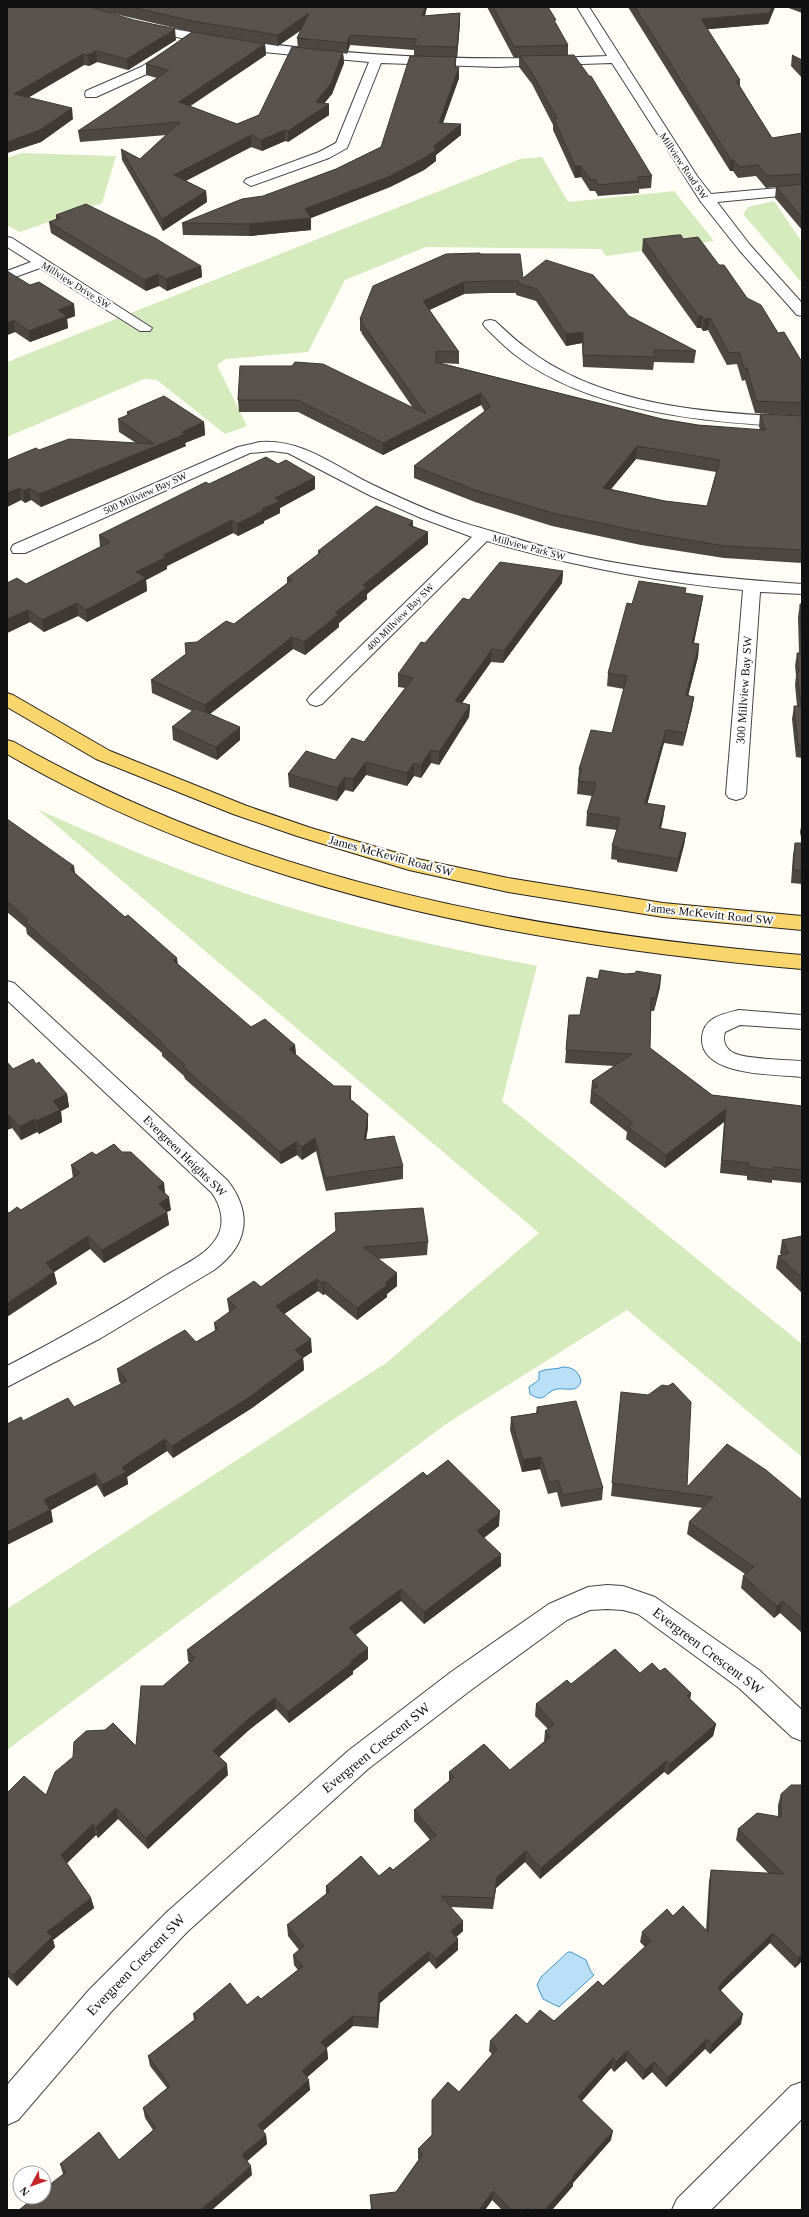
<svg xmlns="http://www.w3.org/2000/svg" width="809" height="2217" font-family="'Times New Roman',serif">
  <rect width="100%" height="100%" fill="#fffdf5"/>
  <path fill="#d5ebbd" d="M21,153l95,3 -14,47 -82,29 -13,-7v-67z
    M542,157l26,45 106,-11 40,50 -108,15 -5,-7 -175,-2 -81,33 -37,72 -82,7 -9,6 30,61 -22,8 -68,-54 -13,-1 -137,58v-75l513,-203z
    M774,201l28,41v41l-59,-69 5,-7z
    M37,809c69,31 139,61 210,85 95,32 192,53 290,72l-35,135 300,243v113l-175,-147 -181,114 -439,326v-141l379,-246 153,-130z"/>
  <path fill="#b9e0f7" stroke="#3f96cf" d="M563,1367c10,0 16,5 18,14 -3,12 -14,7 -23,8 -13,1 -12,16 -28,5l-1,-7 10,-7v-8c8,-4 16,-2 24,-5z
    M568,1952h3l15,8 5,12 3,3 -35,32 -16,-8 -6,-14 4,-8z"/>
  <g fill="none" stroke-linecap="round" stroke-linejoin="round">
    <defs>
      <path id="minor" d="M577,7h12l108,169 14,18 91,-8v8l-85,8 33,43 52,58v13l-5,-1 -57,-64 -39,-49 -89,-139 -115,4 -116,-4 -34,85 -18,10 -78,28 -7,-4 2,-3 73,-27 17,-9 33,-81 -106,-10 -116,-20 -6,-4 6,-4c157,31 301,39 460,32z
        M171,48l4,1 2,3 -2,3 -26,18 -53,24h-10l-1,-3 1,-3 55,-24z
        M7,237l5,1 140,90 -2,3h-10l-100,-63 -33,12v-9l24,-9 -24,-15z
        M490,320l5,1c10,9 19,18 30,26 74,59 186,67 277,70v10c-92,-4 -213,-14 -288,-73 -10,-8 -20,-18 -29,-27l-2,-3 2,-3z
        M260,442c42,-3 73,23 109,41 35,17 74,35 112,45 34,10 69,22 105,29 71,15 143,22 216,27v10l-42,-2 -14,202 -3,4 -7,2 -7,-2 -3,-4 17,-204c-87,-8 -172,-24 -256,-49l-165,163 -6,2 -6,-2 -3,-4 3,-4 162,-159 -51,-19 -50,-22 -83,-43 -16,-2 -22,2 -225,100h-12l-2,-4 2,-4 225,-98z
        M7,981l7,2 214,198c25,33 20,64 -14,89l-113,68 -94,49v-21c54,-28 107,-58 158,-90 18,-11 40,-20 51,-37 10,-15 5,-33 -4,-46l-205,-193z
        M739,1010l63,5v14l-62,-4 -15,7c-3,10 1,18 11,22 12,5 51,6 66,7v16c-26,-3 -103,0 -100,-40 2,-20 21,-23 37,-27z
        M607,1585l16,1 32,11 104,73 43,40v31l-10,-4 -53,-49 -101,-74 -15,-4 -16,-1 -17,1 -23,10 -96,70 -103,79 -181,163 -76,80 -93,108 -11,5v-40l82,-95 78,-78 181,-161 103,-79 98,-68 39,-17z
        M802,2082v37l-91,91h-39l5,-11 114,-113z"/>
      <path id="major" d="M7,693l6,2 97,56 137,55 64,22 107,31 90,19 155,25 139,13v14l-139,-13 -155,-25 -99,-22 -112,-34 -64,-22 -137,-55 -89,-52z
        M7,740l7,2c244,139 511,189 788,213v14c-274,-24 -554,-75 -795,-215z"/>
    </defs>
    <use href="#minor" stroke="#444" stroke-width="2"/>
    <use href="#major" stroke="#222" stroke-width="2"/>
    <use href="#minor" fill="#fff" fill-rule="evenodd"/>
    <use href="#major" fill="#f9d66b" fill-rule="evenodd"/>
  </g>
  <path fill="#4d4742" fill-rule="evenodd" d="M7,7h420l-2,9 35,-3v10l-3,35h-1v9h3v11l-16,45 18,12 -25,20v6l-12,9 -34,17 -79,31v12l-61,6 -67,-1 -1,-12 81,-27 73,-27 45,-22 33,-91v-6l-64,-5 -3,9 -4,-1 1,10 -12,31 -8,9 5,1v11l-41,27 -3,-1 -23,10 -11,-4 -65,34 20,10 1,11 -44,29 -41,-71 -1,-11 19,10 27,-24 -87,7 -2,-11 79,-53 -11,-3v-11l46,-32 -94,-22 78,30 -48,30 -31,-8 -8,4 -5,-1 -56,33 45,21 -32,23 -34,11zM301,30l-4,8 1,10 -39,67 -22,9 -47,-18 76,-51 -1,-11 -56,-9 69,11z
    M487,7h61l7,16 13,22v10l84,121 -1,12 -12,1v4l-41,3 -3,-5h-5l-9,-14 -6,1 -22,-48v-5l-21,-41 -13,-17v-10l-5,1z
    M628,7h147l-7,17 -61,5 33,51v6l32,52 30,-5v97l-27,-32 1,-11 -10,1 -10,-12 -18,2 -5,-7h-3z
    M786,7h16v6z
    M792,55l10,5v18l-11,-12z
    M56,215l145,51 1,11 -35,14 -8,-5 -13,5 -95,-58 -2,-11 7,-3z
    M643,239h40l36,26 28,33 31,35 24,29v54l-47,-3 -10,-33 -3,1 -5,-17 -10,1 -19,-35 -5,1 -2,-3h-4l-55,-77z
    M480,254l43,24 106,38 67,35 -2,12 -40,-1 -1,8 -70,-3 -1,-24 -16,3 -30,-45 -20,-6v-2h-27l-25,1 -35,16 30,42v12l-18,-1 221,56 36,6 62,5 -1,-4 1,-12 42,2v147l-78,-5 -83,-13 -89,-19 -77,-24 -61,-24v-12l71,-54 -4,-7 -98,50 -85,-43h-59l-1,-12 2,-34 173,42 -51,-74 -1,-3h-1v-12zM636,459l80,13 -9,34 -42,-5 -54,-12z
    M30,285l44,19 1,12 -8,3 1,9 -38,14 -15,-10 -8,3z
    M127,412l77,10 1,13 -20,8 1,3 -145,61 -10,-7 -6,3 -4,-3 -14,7v-47l32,-10 97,-7 -17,-11 -1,-13 9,-3z
    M209,484l106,5 -35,19v5l-16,8v2l-26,13 -5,-3 -66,33v3l-21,11 1,11 -60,31 -9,-6 -34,16 -14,-10 -23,11 19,-49 74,-37 -1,-12z
    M413,526l15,6v12l-61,50v5l-28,24v4l-34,28 -12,-6 -83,65 30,26 -23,20 -44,-20 -1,-13 20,-16 -40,-18 -1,-13 35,-26 11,-12 37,-18 53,-41v-5l31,-23v-4z
    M563,571l-1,12 -59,80 -12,-1 -29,41 8,2 -1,12 -30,48 -8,-2 -10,15 -7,-2 -7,10 -41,-11 -13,17 -8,-2 -8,11 -48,-14 -1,-13 47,-14 29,-18 41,-54 -7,-1v-13l27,-31 44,-43z
    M685,593l18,3 -2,12 -7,35 5,1 -1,13 -10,39 6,1 -2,12 -9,37 -19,-3 -17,61 18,2 -2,13 -2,10 25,4 -2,12 -7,27 -60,-10v-2l-6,-1 1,-13 5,-16 -31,-4 1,-13 5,-17 -15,-2 2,-25 33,-36 12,-44 -17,-3 1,-13 24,-69z
    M800,604h2v154l-6,-1 -4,-38 2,-13h3l-2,-21 1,-10 -1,-9 2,-13h2l-1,-36z
    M7,819l69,55 102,91 73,62 44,18 1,10 72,59v13l-2,13 37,26v13l-77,12 -10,-40 -14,9 -5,-5 -16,9 -96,-85 -1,-3 -22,-20v-3l-135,-119 -1,-6 -19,-16z
    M802,821v63l-11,-1 2,-28 2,-12h7l-2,-11z
    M626,974l35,1 -1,12 -6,24h-3l-1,37 62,47 90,11v77l-30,-3v3l-25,-3v-4l-27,-3 4,-51 -59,46 -39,-29 1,-7 -37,-29 2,-22 22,-15 -49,-3 4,-48h11l18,-36z
    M7,1062l6,7 54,25 2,13 -8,4 1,11 -23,12 -2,-2 -16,8 -9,-12 -5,2z
    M122,1152l42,31 1,11 6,16 -4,2 2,13 -65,38 -14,-14 -36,23 3,12 -48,-71 12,-3 52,-32 -2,-13 25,-10z
    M335,1213l93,29 -1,13 -49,4 19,14v13l-10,8v3l-30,23 -32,-26 -2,1 -5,-4 -34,23 28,38 -9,6 1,12 -52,38 -79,50 -6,-7 -40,26 1,7 -24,13 -7,-12 -46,25 2,12 -30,-101 51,-14 47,-23 -2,-3 -2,-12 79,-27 19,-11 -1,-8 15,-11 -2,-13 34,-12 75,-56z
    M802,1236v57l-26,-25 2,-12 3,-1 -1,-2 2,-13z
    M620,1404l67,83 115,13v133l-22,-20 -6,5 -33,-30 2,-12 2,-2 -58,-40 2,-12 14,-14 -92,-12z
    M537,1407l66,81 -1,12 -41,7 -4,-15 -9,2 -8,-25 -18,3 -12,-42 1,-13 25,-4z
    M427,1476l72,47v3l-15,12 17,28 -77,58 -23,-23 -46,34 13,24 -15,12v3l-64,49 -13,-14 -27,21 -30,27 9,18 -80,74 -30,-30 -20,19 -2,-3 -29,28 24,35 3,10 -41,32 2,7 -38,39 -10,-10v-183l39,2 90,-49 27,-60 27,-23 -2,-2 -1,-11z
    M660,1671l31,22 -1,6 26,25 -3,12 -45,39 -4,-3 -124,107 -15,-17 -29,26 -3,21 -42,-2 12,24 -7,6 2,13 -22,19 -7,-8 -49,42 -2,25 -25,-2 -27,22 1,1 1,10 -21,18 3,13 -47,41 3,4 1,9 -20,17 5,14 -189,-1 -3,-10 59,-4 34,-30 -8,-12 -2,-10 24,-20 -17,-22 -2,-10 46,-36 -1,-6 54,-9 14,-6 37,-29 -4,-5 -1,-10 6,-5 -11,-14 -1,-11 39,-31v-8l53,-10 14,-6 37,-30 -16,-19v-11l35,-29v-9l61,-2 34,-28 1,-11 3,-2 -13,-13 1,-12 35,-20 69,-11z
    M781,1794l21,167 -7,7 -25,-25 -49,47 20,34 -31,30 -5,-5 -39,38 -14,-15 -9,8 -17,-19 -12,11 -3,-4 -29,33 29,39 -38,43v3l-21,24h-50l-10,-10 -7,10h-114l-1,-15 26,-3 23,-33h-1v-10l14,-14v-35l27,-8 33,-38 -3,-3 1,-10 37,-17 27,-3 49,-35 42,-39 -5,-5 2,-10 31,-16 33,14 3,-49 2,-11 58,4 -33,-34 2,-11 40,-12v-12z"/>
  <path fill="#3f3936" d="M425,7h2l-5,20v-11z
    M772,7h3l-7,17 -68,6 1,-11z
    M309,13l1,11 -32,22v-11z
    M460,13v10l-3,35v-11z
    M175,29l1,11 -48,30 -1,-11z
    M350,35v10l-3,9v-11z
    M265,44l1,11 -86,58 -1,-11z
    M96,51l1,11 -8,4 -1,-11z
    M343,52l1,11 -12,31 -14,17 11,-7v11l-41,27v-11l28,-29z
    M83,54l1,11 -69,40 -1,-11z
    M459,67v11l-20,56v-11z
    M72,108l1,11 -32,23 -34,11v-11z
    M461,124v11l-25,20v6l-12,9 -34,17 -79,31v12l-61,6 -1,-12 56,-15 129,-63z
    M285,130v11l-23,10 -1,-11z
    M251,135v12l-76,39 -1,-11z
    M731,160h3l-1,11h-3z
    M575,166h6v11l-6,1z
    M206,191l1,11 -44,29 -1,-12z
    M201,266l1,11 -35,14 -1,-12z
    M158,274l1,12 -13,5 -2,-11z
    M464,282v12l-41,19v-12z
    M74,304l1,12 -8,3 1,9 -38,14 -1,-11 29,-21z
    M698,316h4l-1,12h-4z
    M710,318l-2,12 -5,1 1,-12z
    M14,320l1,12 -8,3v-12z
    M583,332l-1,11 -16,3v-12z
    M481,393v12l-98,50v-12z
    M204,422l1,13 -20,8 1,3 -145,61 -2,-13z
    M637,446l-1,13 -34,41 1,-12z
    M315,477v12l-35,19v5l-16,8v2l-26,13 -1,-12 25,-15 13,-11z
    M20,488l1,12 -14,7v-14z
    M29,488l2,12 -6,3 -2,-12z
    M232,520l1,13 -66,33v3l-21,11 1,11 -60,31 -1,-12 50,-38 27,-17z
    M413,521v12l-5,-8z
    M428,532v12l-61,50v5l-28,24v4l-34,28 -1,-13 59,-57z
    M563,571l-1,12 -59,80 1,-12z
    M703,596l-2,12 -10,48 1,-13z
    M77,603l1,13 -34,16 -2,-12z
    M28,610l2,12 -23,11v-14z
    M292,637l1,12 -87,68 -1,-12z
    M699,644l-1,13 -13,51 1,-13z
    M492,649l-1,13 -36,51v-12z
    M694,697l-2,12 -9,37 2,-13z
    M470,705l-1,12 -30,48v-13z
    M240,727v13l-23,20 -1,-13z
    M666,730l-2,13 -20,73 1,-13z
    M431,750v13l-10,15v-13z
    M366,762v13l-13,17v-13z
    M414,763v13l-7,10v-13z
    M345,777v13l-8,11v-13z
    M665,806l-2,13 -6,22 2,-13z
    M686,833l-2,12 -7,27 1,-13z
    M74,866l2,13 -6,-10z
    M177,958l2,13 -6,-11z
    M661,975l-1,12 -6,24 2,-13z
    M295,1045l1,13 -7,-9z
    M351,1086v13l-2,12v-13z
    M67,1094l2,13 -8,4 1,11 -23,12 -3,-13 17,-20z
    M726,1109l-2,13 -59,46 1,-13z
    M368,1114v13l-4,26v-13z
    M9,1115l3,13 -5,2v-14z
    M35,1119l2,13 -16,8 -2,-13z
    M315,1138l1,13 -14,9v-13z
    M296,1142l1,13 -16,9 -1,-12z
    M164,1183l1,12 -7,-8z
    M169,1197l2,13 -4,2 2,13 -65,38 -2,-13 57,-46z
    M88,1236l2,13 -42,27 -2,-13z
    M54,1272l3,12 -50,33v-14z
    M397,1273v13l-10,8v3l-30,23v-12l28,-25z
    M317,1279l1,12 -41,28 -1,-13z
    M324,1281l1,13 -2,1v-12z
    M311,1339l1,13 -9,6 1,12 -52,38 -79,50 -1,-12 123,-96z
    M165,1439l2,12 -40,26 1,7 -24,13 -2,-12 20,-18z
    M541,1457l-1,12 -18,3 1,-12z
    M95,1473l2,12 -46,25 2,12 -46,23v-13l37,-32z
    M500,1511l-1,15 -22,17v-12z
    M501,1554v12l-77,58v-12z
    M401,1589v12l-52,39v-12z
    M783,1601l-3,12 -6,5 3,-12z
    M368,1648v11l-15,12v3l-64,49 -1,-11z
    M691,1693l-2,12 -2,-9z
    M275,1698l1,11 -27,21 -35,32 -1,-11 35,-32z
    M716,1724l-3,12 -45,39 2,-11z
    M666,1761l-2,11 -124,107 1,-11z
    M227,1764l1,11 -80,74 -2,-11z
    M116,1808l2,11 -20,19 -2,-11z
    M93,1824l3,11 -32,31 -3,-11z
    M526,1851l-1,11 -29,26 -3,21 4,-32z
    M91,1898l3,10 -41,32 2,7 -38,39 -4,-11 34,-43z
    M463,1921v10l-12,11v-11z
    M773,1933l-3,10 -50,48 -2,-3 5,-7z
    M458,1939v11l-22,19v-10z
    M429,1951v10l-49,42 -2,25 -1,-10 2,-25z
    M802,1954v7l-7,7 3,-10z
    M743,2014l-2,10 -31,30 2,-10z
    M353,2016v10l-31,26 -1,-10z
    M707,2039l-2,10 -39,38 2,-10z
    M327,2049l1,10 -25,22 -1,-10z
    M627,2051l-1,10 -12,11 2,-10z
    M613,2058l-2,10 -35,39 2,-10z
    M654,2062l-2,10 -9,8 2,-10z
    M309,2080l1,10 -51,44 -1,-9z
    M613,2131l-2,9 -38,43v3l-21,24h-7l28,-34z
    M266,2135l1,9 -23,20 -2,-9z
    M251,2166l1,9 -40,35h-12z
    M493,2191l-1,9 -7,10h-6z"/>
  <path fill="#5a524d" stroke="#3f3936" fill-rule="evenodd" d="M7,7h83l44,13 41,9 -48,30 -31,-8 -8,4 -5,-1 -69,40 58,14 -32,22 -33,12z
    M131,7h294l-3,9 38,-3 -3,34 -43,-1 3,-7 -67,-4 -3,8 -50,-5 12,-25 -31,22 -86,-14z
    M493,7h55l8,13h-2l14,25 -54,2z
    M635,7h137l-3,6 -68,6 39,61 -4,1 36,57 30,-5v41l-35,2 -9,-11 -19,2 -5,-7h-3z
    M192,32l73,12 -86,58 58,22 22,-9 33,-68 51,5 -12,31 -15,19 13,2 -41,27 -3,-1 -24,10 -10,-5 -77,40 32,16 -44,28 -41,-70 19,10 40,-37 -102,9 91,-61 -23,-6z
    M574,55l15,21h2l61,100 -15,1 3,4 -42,4 -3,-6 -4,1 -10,-14h-6l-21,-47 3,-1 -25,-45 -12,-17z
    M792,55l10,5v5z
    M410,56l46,1 -1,10h4l-20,56 22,1 -27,22 2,4 -12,8 -34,18 -85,33 6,9 -62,6 -67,-1 60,-24 21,-3 73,-27 45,-22z
    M802,184v33l-26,-30z
    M86,204l69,34 46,28 -35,13 -8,-5 -14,6 -95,-58 11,-4 -4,-3z
    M677,235h4l2,4 15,-2 21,28h5l23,33 14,7 17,28 6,-1 18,30v22h-1l1,3v16l-46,-2 -9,-33h-3l-5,-16 -10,1 -19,-35 -6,1 -2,-3h-4l-55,-77z
    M480,253v1h40l3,24 23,-18 47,15 36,41 67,35 -42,-1v7l-71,-2v-23l-17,2 -29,-45 -20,-6 2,-2h-29l-26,1 -41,19 36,51 -22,-1 -2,11 227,57 36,6 67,5 -5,-16 42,2v134l-77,-4 -83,-14 -89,-19 -78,-23 -61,-24 76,-59 -9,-14 -98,50 -85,-43h-60l2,-34h52l3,-4 28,2 103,50 -65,-92 1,-3h-2l13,-33 73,-32zM637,446l83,14 -13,46 -42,-5 -62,-13z
    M7,271l23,14 9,-3 35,22 -16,6 9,6 -38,15 -15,-11 -7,3z
    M164,396l40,26 -22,10 3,2 -146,60 -10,-6 -6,3 -3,-3 -13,5v-33l29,-12 3,2 30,-11 85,5 -36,-25 12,-5 -3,-2z
    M266,457l12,7 8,-4 29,17 -40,21 5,3 -18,8 2,1 -27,14 -5,-4 -69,35 3,2 -30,15 10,6 -60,32 -9,-7 -35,17 -14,-10 -21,9v-36l10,-5 9,6 84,-42 -11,-7 107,-53 3,2z
    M376,506l37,15 -5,4 20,7 -65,53 4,2 -32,26 4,1 -35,28 -12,-5 -87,68 -54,-25 35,-26 -1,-11 12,-1 29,-21 8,3 58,-44 -5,-2 34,-26 -3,-1z
    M500,562l63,9 -59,80 -12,-2 -37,52 15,4 -31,47 -8,-2 -10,15 -7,-2 -7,10 -41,-11 -13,17 -8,-2 -8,11 -49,-14 18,-23 29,9 17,-22 12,4 49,-64 -15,-4 23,-32 4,1 38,-45 6,2z
    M639,581l47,7 -1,5 18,3 -11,47 7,1 -13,51 8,2 -9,36 -19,-3 -21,73 20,3 -6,22 27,5 -8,26 -60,-10v-2l-6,-1 8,-28 -33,-5 9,-30 -18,-2 4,-12h-3l12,-39 21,3 15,-57 -19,-3 19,-70 5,1z
    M800,604h2v48z
    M797,653h5v92h-4l-4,-39h7l-4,-34h2z
    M196,708l44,19 -24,20 -44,-20z
    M7,819l67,47 -4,3 55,48 3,-2 49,43 -4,2 78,67 14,-8 30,26 -6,4 45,37h17l-2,12 19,16 -4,26 30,-4 9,30 -78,12 -10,-40 -13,9 -6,-5 -16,10 -97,-85 2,-2 -24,-22 1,-1 -137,-120 3,-2 -21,-19z
    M795,843h7v28l-9,-1z
    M600,970l26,4 10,-1v-2l25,4 -5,23h-5l-1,50 62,47 90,11v64l-28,-3v3l-25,-3v-4l-27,-3 4,-51 -60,46 -38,-28 5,-4 -42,-33 7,-4 -6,-5 40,-27 -66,-4 3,-35h11l7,-38 11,2z
    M33,1059l3,5 3,-2 28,32 -14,7 7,9 -24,11 -1,-2 -16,8 -10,-12 -2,1v-54l6,7z
    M114,1144l8,8h9l33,31 -6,4 11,10 -10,7 8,8 -65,38 -14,-14 -42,27 8,9 -47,31v-91l2,1 8,-6 4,3 59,-37 -9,-8 21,-13 4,3z
    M423,1208l5,34 -65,5 34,26 -12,10 2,2 -30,23 -33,-27 -1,2 -6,-4 -41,27 35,33 -16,11 8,7 -52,39 -79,50 -7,-7 -43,28 4,5 -24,13 -7,-12 -51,27 6,10 -43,22v-108l14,-7 2,4 45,-23 6,9 53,-26 -10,-12 68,-39 11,12 22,-13 -4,-6 22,-16 -9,-8 27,-18 7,6 75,-56 -1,-18z
    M802,1236v42l-24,-22 11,-3 -7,-13z
    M673,1383l18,19 -4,85 40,-43 39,26 36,30v118l-19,-17 -6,5 -34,-30 11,-9 -65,-45 24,-25 -101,-14 9,-91 27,3 14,-10 6,1z
    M576,1401l27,87 -40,7 -5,-15 -9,2 -8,-25 -18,3 -12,-43 27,-4 -1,-6z
    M448,1460l52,51 -2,2 1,1 -22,17 24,23 -77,58 -23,-23 -52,39 19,20 -17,13 2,1 -65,50 -13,-14 -27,21 -35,32 14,13 -81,74 -30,-30 -20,19 -3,-3 -32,31 30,43 -44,34 5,5 -39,38 -6,-6v-176l17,-17 22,19 9,-23 18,-15 1,-15 12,-11 19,-1 8,-7 23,23 5,-60h22l32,-28 -8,-8 236,-178 4,4z
    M615,1649l25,24 12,-10 8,8 5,-3 26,25 -4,3 29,28 -46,40 -4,-3 -125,107 -15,-17 -29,26 -3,21 -53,-2 22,25 -12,10 7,8 -22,20 -7,-8 -50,42 -2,25 -24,-2 -32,26 6,7 -25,22 7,9 -51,45 8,10 -24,20 9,11 -51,44h-181l16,-13h9v-8l22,-17 -6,-8 39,-32 20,28 37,-32 -13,-20 27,-22 -22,-30 49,-38 -4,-4 37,-31 17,22 11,-9 3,3 42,-33 -10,-11 11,-9 -17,-21 43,-34 -4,-5 35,-30 18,20 11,-9 3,3 43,-35 -22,-25 40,-33 -5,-5 35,-28 26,26 40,-33 -5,-6 9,-7 -18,-20 31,-24 4,4z
    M791,1785h10l1,2v167l-4,4 -25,-25 -50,48 -5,7 25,26 -31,30 -5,-5 -39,38 -14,-15 -9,8 -18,-19 -11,11 -3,-4 -35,39 35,34 -40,45 1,1 -29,33h-15l-2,-2 -2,2h-15l-18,-19 -14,19h-107l-2,-15 26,-3 27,-38 -5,-5 14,-14v-35l16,-18 11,10 38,-43 -7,-8 26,-27 11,10 13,-14 14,11 44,-40 5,5 48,-45 -9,-9 25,-23 6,7 10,-10 25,26 3,-62 73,4 -46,-45 19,-16 24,4v-23z"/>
  <g text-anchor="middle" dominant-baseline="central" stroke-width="4" stroke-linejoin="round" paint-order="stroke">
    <g font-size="10" fill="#111" stroke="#fff">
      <text transform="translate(684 166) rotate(56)">Millview Road SW</text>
      <text transform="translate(76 285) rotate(32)">Millview Drive SW</text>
      <text transform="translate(145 493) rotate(-24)">500 Millview Bay SW</text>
      <text transform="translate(529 547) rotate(15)">Millview Park SW</text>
      <text transform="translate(400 617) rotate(-45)">400 Millview Bay SW</text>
    </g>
    <g font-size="12" fill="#111" stroke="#fff">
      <text transform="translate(744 690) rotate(-86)">300 Millview Bay SW</text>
      <text transform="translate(391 856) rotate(15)">James McKevitt Road SW</text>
      <text transform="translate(710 914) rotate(6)">James McKevitt Road SW</text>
      <text transform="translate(185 1156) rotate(44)">Evergreen Heights SW</text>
    </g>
    <g font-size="14" fill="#111" stroke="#fff">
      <text transform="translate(708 1651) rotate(37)">Evergreen Crescent SW</text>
      <text transform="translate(376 1748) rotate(-39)">Evergreen Crescent SW</text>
      <text transform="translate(136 1965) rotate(-46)">Evergreen Crescent SW</text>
    </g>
  </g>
  <rect width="809" height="2217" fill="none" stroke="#111111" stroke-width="16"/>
  <g transform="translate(32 2185) rotate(229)"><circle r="19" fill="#ffffff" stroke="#a0a0a0"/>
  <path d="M0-3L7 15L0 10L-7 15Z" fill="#c4262e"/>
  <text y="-6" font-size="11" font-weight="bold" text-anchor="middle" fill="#111111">N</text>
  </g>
</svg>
